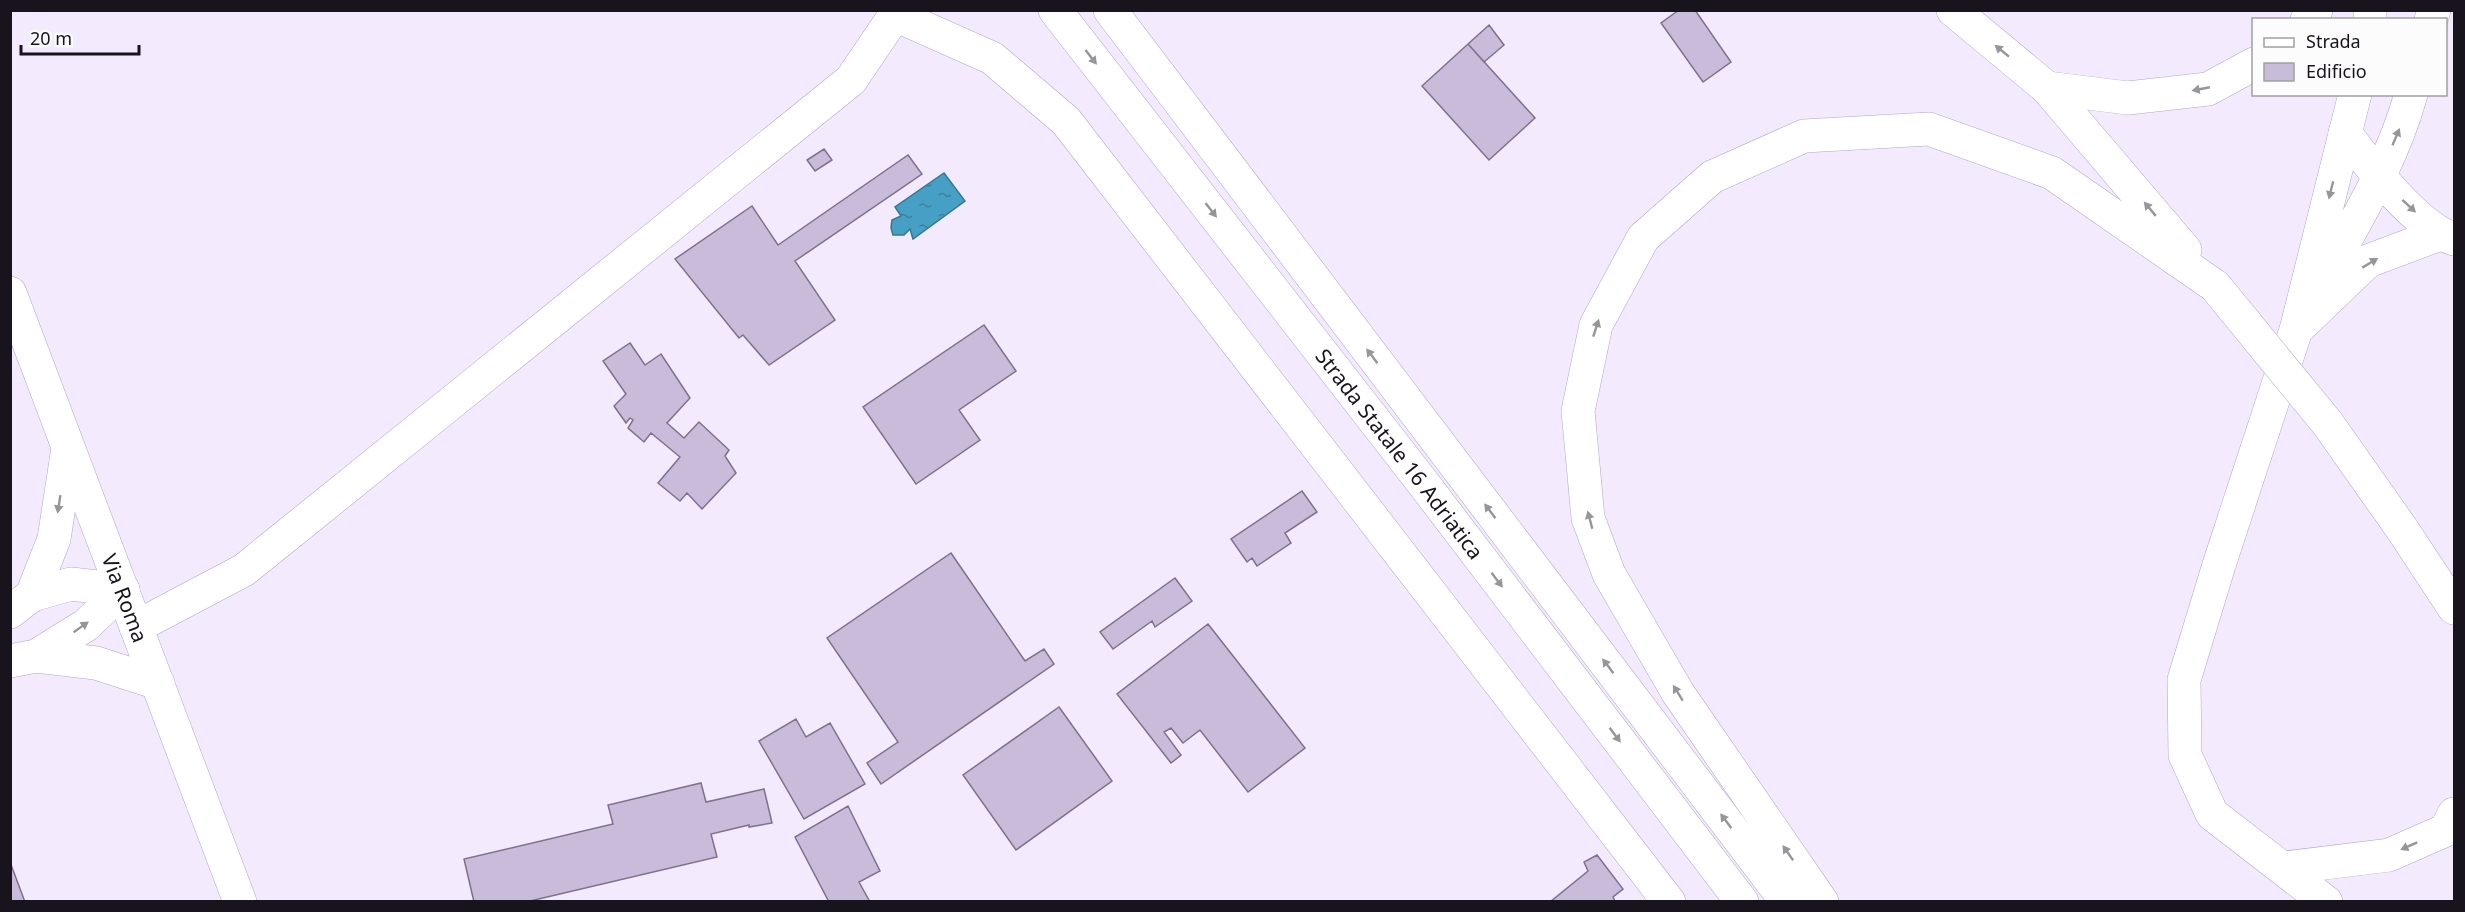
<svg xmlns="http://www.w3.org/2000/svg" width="2465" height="912" font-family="'Noto Sans',sans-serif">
  <defs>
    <pattern id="water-ripples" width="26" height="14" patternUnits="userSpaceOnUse" patternTransform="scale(1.5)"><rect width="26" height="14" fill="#46a0c5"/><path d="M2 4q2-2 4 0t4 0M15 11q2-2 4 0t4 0" fill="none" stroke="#39819f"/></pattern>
  </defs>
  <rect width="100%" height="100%" fill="#f3eafe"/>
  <path fill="url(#water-ripples)" stroke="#387693" stroke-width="1.5" d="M944,173l21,28 -52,38 -3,-10 -6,6h-11l-2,-7 1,-8 9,-4 -6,-9z"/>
  <path fill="#c9bbda" stroke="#7e718e" stroke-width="1.5" d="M1679,10h16l36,52 -28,20 -42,-59z
    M1489,25l15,20 -20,17 -16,-18z
    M1468,44l67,74 -46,42 -67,-74z
    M824,149l8,11 -17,11 -8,-11z
    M908,155l14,19 -127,87 40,59 -66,45 -26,-30 -4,3 -64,-79 77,-53 26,39z
    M984,325l32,46 -57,39 21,30 -64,44 -53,-77z
    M630,343l15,22 16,-11 29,44 -23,25 17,15 15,-16 30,28 -4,6 11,17 -34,36 -15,-16 -7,8 -22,-18 22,-26 -29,-24 -7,9 -16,-14 5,-8 -3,-2 -4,5 -12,-17 12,-12 -23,-33z
    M1302,491l15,21 -32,21 6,10 -34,23 -5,-8 -5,4 -16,-23z
    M951,553l74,108 19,-12 10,15 -173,120 -14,-21 31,-21 -71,-104z
    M1175,578l17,23 -37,26 -3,-6 -39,28 -13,-17z
    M1208,624l97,124 -57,44 -48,-62 -17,13 -12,-15 -7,4 17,23 -10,8 -54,-69z
    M1059,707l53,74 -96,69 -53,-75z
    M796,719l10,18 24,-14 35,61 -61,35 -45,-78z
    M701,783l5,19 58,-13 8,34 -23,4v-2l-38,9 6,23 -191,45h-52l-10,-43 149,-35 -5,-19z
    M848,806l32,65 -21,11 11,20h-41l-34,-65z
    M1597,855l26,34 -10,8 2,4 -65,1 38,-31 -4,-9z
    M10,862l15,40h-15z"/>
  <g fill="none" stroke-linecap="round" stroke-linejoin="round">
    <defs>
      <g id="minor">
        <path d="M2345,133c24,32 72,95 109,106"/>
        <path id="s1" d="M10,293l230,609"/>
        <path d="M2296,330l72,-69 72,-27"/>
        <path d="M32,595l39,-11 52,6"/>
        <path d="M10,612l22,-17 22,-56 14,-91"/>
        <path d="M136,627l108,-57 607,-490 44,-65 97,43 74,63 603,781"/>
        <path d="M36,656l60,7 62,20"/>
        <path d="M10,661l26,-5 50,-31 37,-35"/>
      </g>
      <path id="major" d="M2370,20v-10
        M2431,20l3,-10
        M2318,289c34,-62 74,-125 93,-195
        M2326,902l-114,-88 -27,-59 -1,-75 35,-115 77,-235 59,-236"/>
      <g id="highway">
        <path id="s2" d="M1055,10l368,473 319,419"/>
        <path d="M1110,10l677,892"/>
        <path d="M1953,10l94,78 138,162"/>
        <path d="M895,15l1,-5"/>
        <path d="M2307,20l9,-10"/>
        <path d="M2047,88l81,10 80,-9 46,-25"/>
        <path d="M2402,529l52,79"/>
        <path d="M2284,868l105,-13 57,-25 8,-16"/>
        <path d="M1822,902l-144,-209 -69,-119 -21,-56 -10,-107 18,-86 47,-87 69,-61 92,-41 125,-7 123,44 163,113"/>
      </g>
    </defs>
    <use href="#minor" stroke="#b3a6c4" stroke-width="34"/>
    <use href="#major" stroke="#b3a6c4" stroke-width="34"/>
    <use href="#highway" stroke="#b3a6c4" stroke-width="34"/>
    <use href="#minor" stroke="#fff" stroke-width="33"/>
    <use href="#major" stroke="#fff" stroke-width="33"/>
    <use href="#highway" stroke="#fff" stroke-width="33"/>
    <defs>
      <path id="highway-bridge" d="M2215,286l113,138 74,105"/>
    </defs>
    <use href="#highway-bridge" stroke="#b3a6c4" stroke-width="34" stroke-linecap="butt"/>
    <use href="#highway-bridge" stroke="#fff" stroke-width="33"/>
  </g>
  <defs><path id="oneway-solid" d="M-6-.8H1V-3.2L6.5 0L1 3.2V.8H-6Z" transform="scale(1.5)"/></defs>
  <g fill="#979599">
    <use href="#oneway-solid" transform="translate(2002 51) rotate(-141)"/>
    <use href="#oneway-solid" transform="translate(1091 57) rotate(52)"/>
    <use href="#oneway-solid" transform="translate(2201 89) rotate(169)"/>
    <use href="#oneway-solid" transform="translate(2396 137) rotate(-67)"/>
    <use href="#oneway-solid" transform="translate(2331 190) rotate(104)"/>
    <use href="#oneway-solid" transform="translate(2409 206) rotate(43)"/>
    <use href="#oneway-solid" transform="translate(2150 209) rotate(-130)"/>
    <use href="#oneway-solid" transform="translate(1211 210) rotate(52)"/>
    <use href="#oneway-solid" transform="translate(2370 263) rotate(-31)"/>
    <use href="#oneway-solid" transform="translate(1596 328) rotate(-72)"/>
    <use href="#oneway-solid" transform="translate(1372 356) rotate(-127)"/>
    <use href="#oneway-solid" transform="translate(59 504) rotate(99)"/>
    <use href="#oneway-solid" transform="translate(1490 511) rotate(-127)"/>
    <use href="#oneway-solid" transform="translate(1590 520) rotate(-105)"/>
    <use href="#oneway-solid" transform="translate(1497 580) rotate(53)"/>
    <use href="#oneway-solid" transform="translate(81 627) rotate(-35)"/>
    <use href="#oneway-solid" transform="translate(1608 666) rotate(-127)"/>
    <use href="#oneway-solid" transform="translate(1678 693) rotate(-122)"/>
    <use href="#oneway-solid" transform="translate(1615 735) rotate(53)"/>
    <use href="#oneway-solid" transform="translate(1726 821) rotate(-127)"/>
    <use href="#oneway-solid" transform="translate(2409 846) rotate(156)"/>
    <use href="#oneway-solid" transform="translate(1788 853) rotate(-125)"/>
  </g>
  <g text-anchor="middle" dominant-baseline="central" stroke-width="4.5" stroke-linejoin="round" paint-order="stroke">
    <g font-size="21" fill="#18131d" stroke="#fcfcfc">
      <text stroke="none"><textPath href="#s2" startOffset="562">Strada Statale 16 Adriatica</textPath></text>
      <text stroke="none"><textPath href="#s1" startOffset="326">Via Roma</textPath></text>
    </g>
  </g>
  <rect width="2465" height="912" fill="none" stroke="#18131d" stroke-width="24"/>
  <rect x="2252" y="18" width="195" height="78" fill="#fcfcfc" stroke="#a19fa3" stroke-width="1.5"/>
  <rect x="2264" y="38" width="30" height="9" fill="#ffffff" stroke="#a19fa3" stroke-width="1.5"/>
  <text x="2306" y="48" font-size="18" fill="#18131d">Strada</text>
  <rect x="2264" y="63" width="30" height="18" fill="#c9bbda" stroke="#a19fa3" stroke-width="1.5"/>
  <text x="2306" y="78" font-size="18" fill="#18131d">Edificio</text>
  <path d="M21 45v9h118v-9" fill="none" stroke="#18131d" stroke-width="3"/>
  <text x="30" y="45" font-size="18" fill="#18131d" stroke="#fcfcfc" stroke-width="4.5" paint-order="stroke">20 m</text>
</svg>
